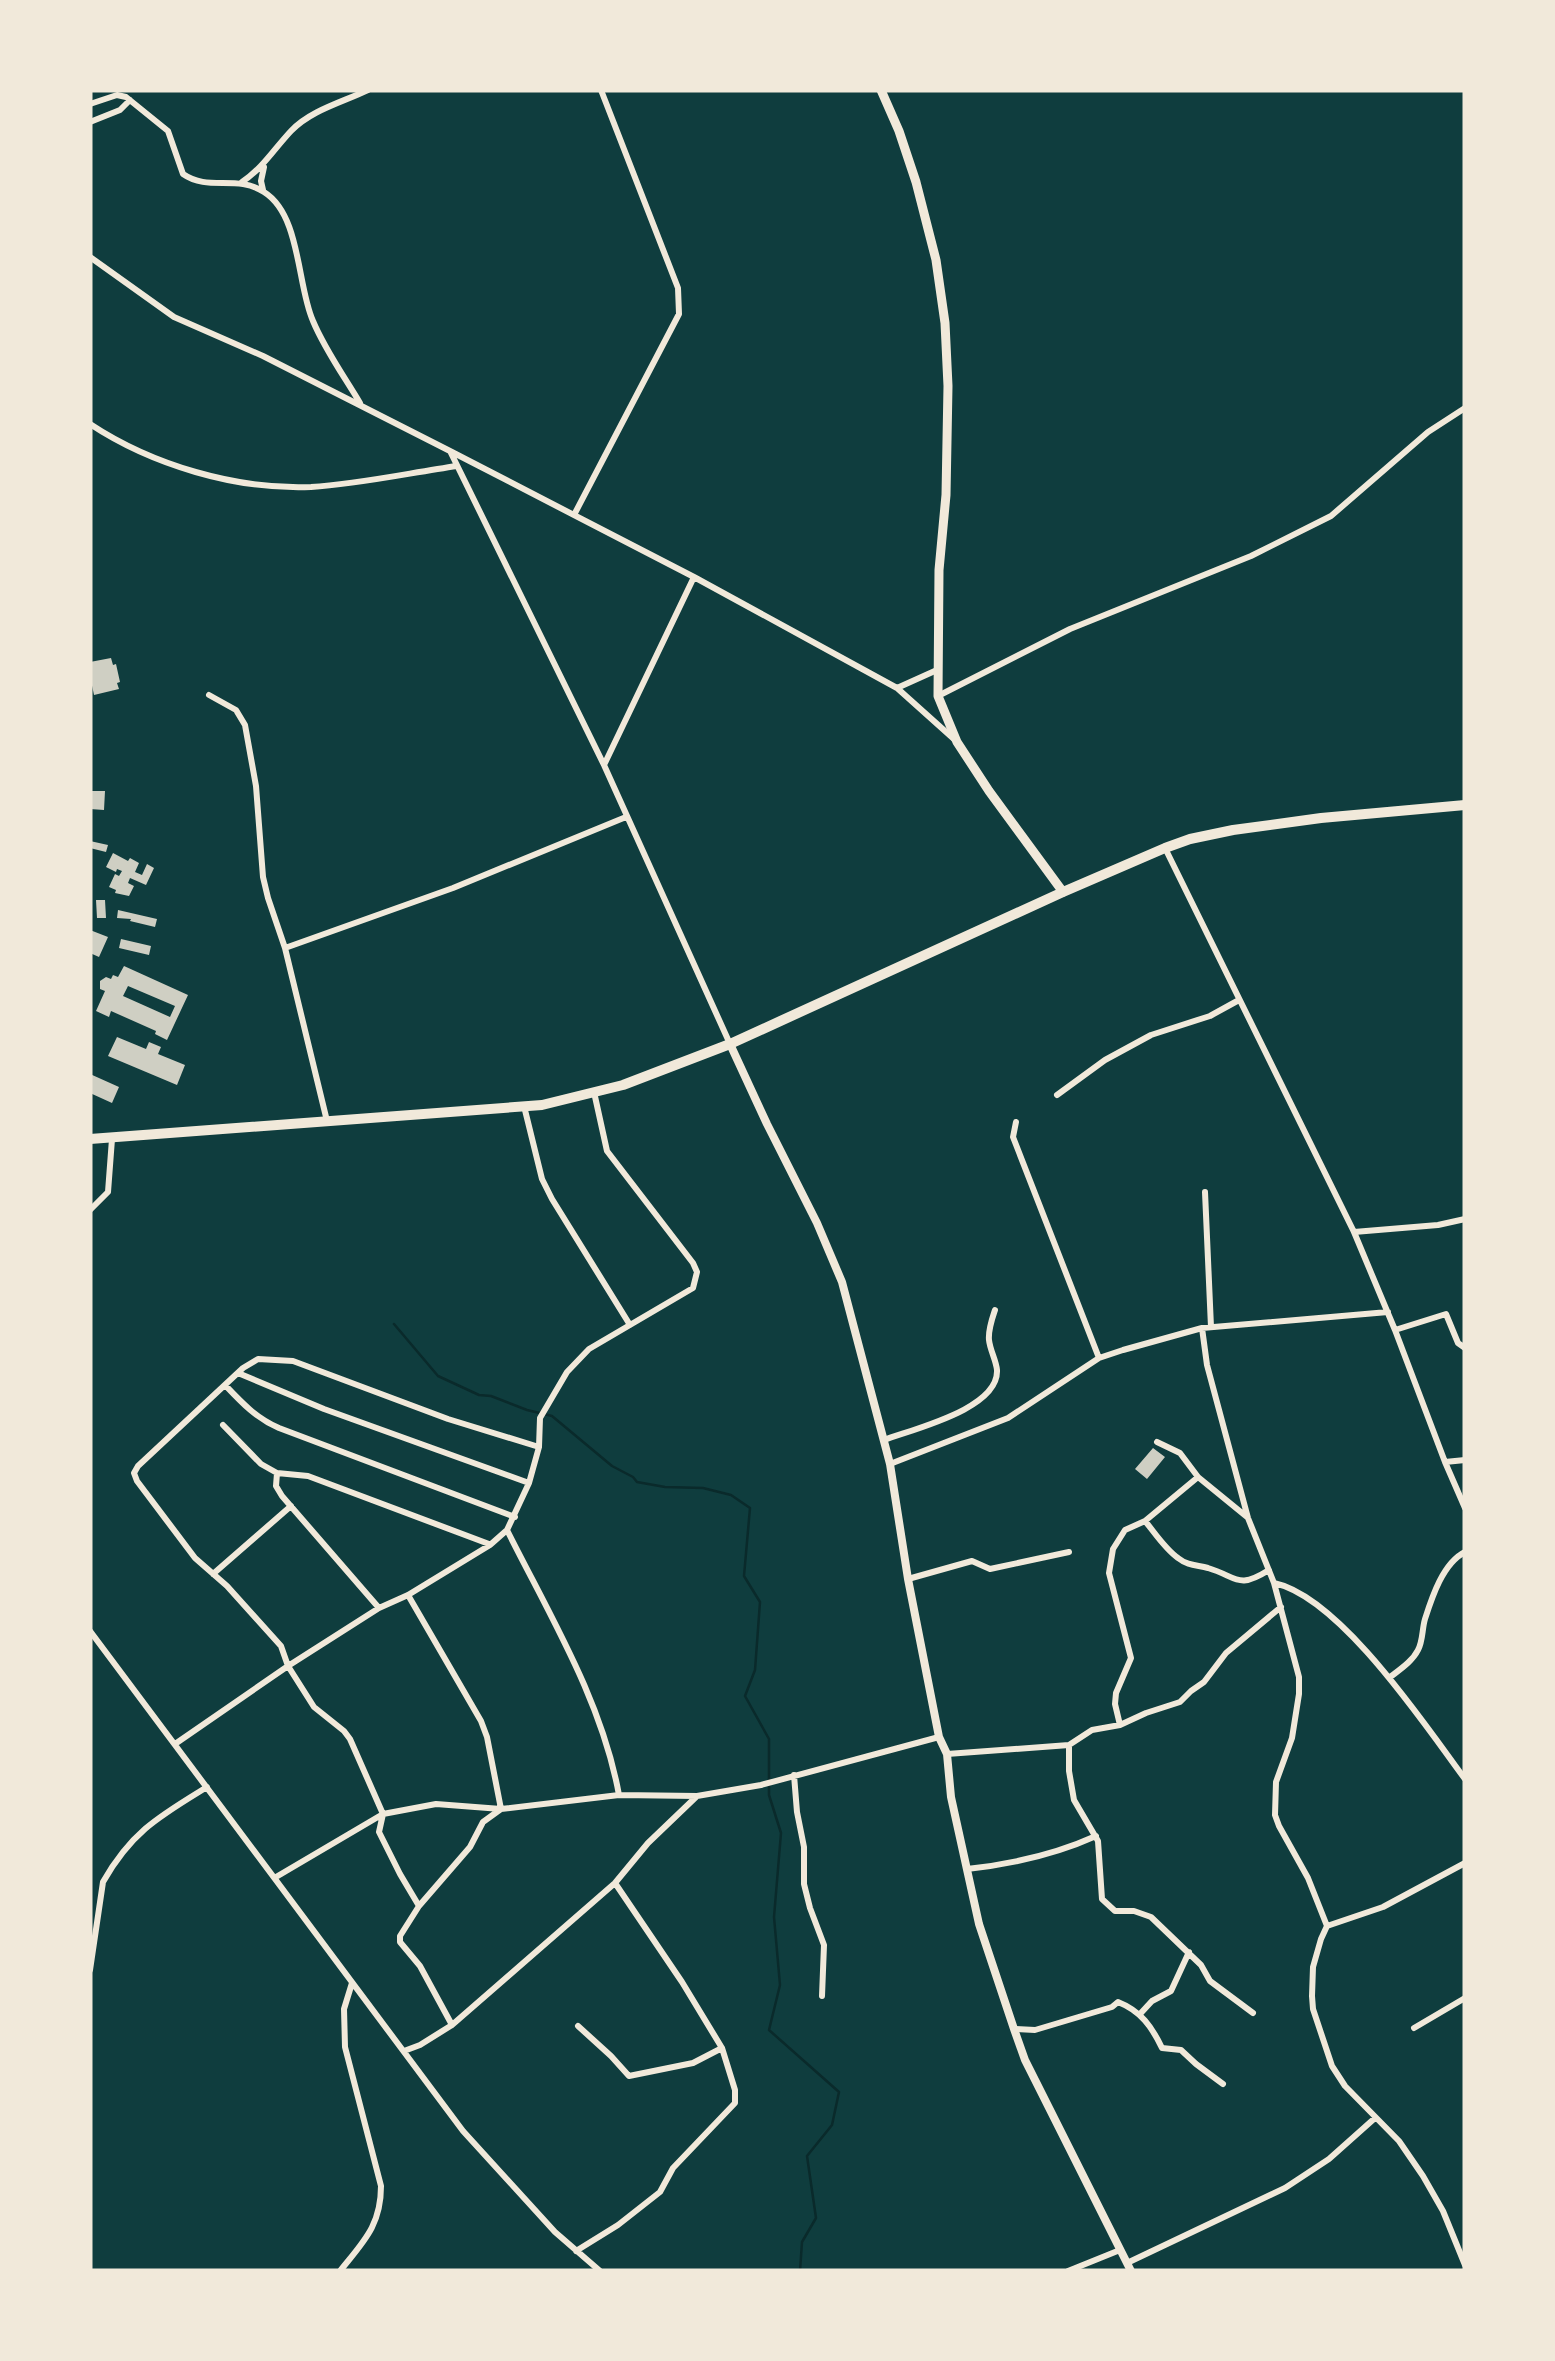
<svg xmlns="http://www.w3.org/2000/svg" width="1555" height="2361" font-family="Raleway,sans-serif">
  <rect width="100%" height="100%" fill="#0f3d3e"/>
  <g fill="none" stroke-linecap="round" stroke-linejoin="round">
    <path stroke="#0a2a2b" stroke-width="2.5" d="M394,1324l44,52 41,19 12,1 36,14 25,6 60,50 21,11 4,5 28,5 38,1 28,7 19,13 -6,68 16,26 -5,68 -10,26 24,43v56l12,38 -7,84 6,68 -11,45 70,62 -7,33 -25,31 9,62 -14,24 -2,29"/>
  </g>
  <path fill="#cfcfc3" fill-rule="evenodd" d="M111,658l2,7 3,-1 4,18 -3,1 2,6 -25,6 -4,-19v-14z
    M90,791h15l-1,19 -14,-1z
    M90,841l18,4 -2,7 -16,-4z
    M113,853l15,8 2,-3 9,5 -4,9 7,3 5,-11 7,4 -8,17 -16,-7 -2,5 6,3 -5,10 -14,-3 1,-3 -7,-3 6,-13 4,2 3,-5 -5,-2 -1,3 -10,-5z
    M96,900h9l1,18h-9z
    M118,910l39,9 -2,8 -25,-6 1,-2 -14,-1z
    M90,930l18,7 -9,20 -9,-4z
    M121,939l30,7 -2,9 -30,-7z
    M124,966l64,29 -21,45 -12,-6 1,-3 -45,-20 -2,6 -13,-6 9,-20 -5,-2v-8l6,-4 5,2 2,-4 5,2zM128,986l47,20 -5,11 -47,-21z
    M117,1037l29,12 3,-7 12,5 -3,7 27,11 -8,20 -69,-29z
    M90,1074l29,13 -7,16 -22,-10z
    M1153,1448l12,9 -18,22 -12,-10z"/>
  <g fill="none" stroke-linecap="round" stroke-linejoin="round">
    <path stroke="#f1e9da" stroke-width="6" d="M90,104l27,-9 9,2 42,34 15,43c26,18 53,0 81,18 37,23 33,94 49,129 12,29 31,55 47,82
      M90,122l30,-12 10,-10
      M242,182c21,-14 32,-33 49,-51 20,-21 52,-29 77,-41
      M263,190l-2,-9 3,-14
      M90,257l84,60 89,39 187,95 244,126 203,111 58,52
      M90,424c62,41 146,66 221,63 48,-3 98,-14 146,-21
      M451,453l153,312 126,279
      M574,515l105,-201 -1,-26 -77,-198
      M897,688l40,-18
      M209,695l27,15 9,15 11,61 7,91 5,21 17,50 42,173
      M938,696l132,-67 181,-73 80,-40 97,-84 37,-24
      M604,765l90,-188
      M1165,848l189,384 41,98 50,132 20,46
      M285,948l168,-60 173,-71
      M1057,1095l48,-35 46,-25 59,-19 29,-16
      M524,1106l18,73 10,20 78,126
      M1016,1122l-3,15 86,221
      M1205,1192l6,135
      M90,1210l18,-18 4,-53
      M1354,1232l84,-7 27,-6
      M1202,1328l5,37 41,153 26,65 25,94v17l-7,44 -16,44 -1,33 4,11 29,52 19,48 -6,13 -8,28 -1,29 1,13 19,57 13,20 54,55 24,35 20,35 22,54
      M1395,1330l51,-16 12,29 7,5
      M238,1373l86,36 205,74
      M225,1385c17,18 31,33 54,43l236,89
      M223,1425l38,39 16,9 31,3 181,68
      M884,1440c29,-11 115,-31 113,-70 -1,-10 -7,-20 -8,-30 -1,-10 3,-21 6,-30
      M1157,1442l23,11 18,24 49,40
      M1445,1462l20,-2
      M890,1464l118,-46 91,-60 24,-8 79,-22 186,-16
      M277,1473l-1,13 6,10 97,112
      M1145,1521c10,12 20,28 33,37 10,8 19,7 30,10 30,9 29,22 61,2
      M507,1530c43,86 95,171 112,265
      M213,1574l78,-68
      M908,1579l64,-18 18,8 79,-17
      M1274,1583c66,14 151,142 191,196
      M408,1595l73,126 6,16 14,72 -18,13 -13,25 -51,59 -19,30v6l20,24 32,59
      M90,1631l373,500 92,101 45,39
      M1389,1678c10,-8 23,-16 29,-28 5,-9 4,-21 7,-31 7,-22 18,-56 40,-67
      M1120,1725l-5,-21 1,-11 15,-35 -22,-85 4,-24 12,-19 20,-9 53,-44
      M175,1744l113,-78 91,-58 29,-13 82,-50 17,-15 22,-47 10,-36 1,-29 27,-46 22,-23 104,-61 4,-16 -4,-9 -86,-112 -13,-59
      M1069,1745v26l5,29 24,41 4,58 13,12h19l17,6 50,48 9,16 43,32
      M947,1754l122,-9 23,-15 28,-5 26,-12 34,-11 11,-11 13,-9 22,-29 55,-46
      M794,1775l3,37 7,35v37l6,24 14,37 -2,51
      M967,1869c46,-5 87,-14 129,-33
      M276,1877l107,-63 53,-10 65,5 118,-14 78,1 64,-11 178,-48
      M419,1906l-19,-32 -21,-42 4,-18 -33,-75 -6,-8 -30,-24 -26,-41 -7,-20 -54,-60 -32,-28 -58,-77 -3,-8 4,-7 105,-98 15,-9 35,2 155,58 91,28
      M1327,1926l56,-19 82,-44
      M90,1970l13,-88c29,-51 57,-66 104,-95
      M1140,2014l12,-13 19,-10 18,-39
      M578,2026l33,30 18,20 64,-13 29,-15
      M1414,2028l51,-30
      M1014,2029l21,1 77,-23 6,-5c23,9 34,25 44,46l19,2 15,14 27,20
      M404,2051l16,-6 32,-20 163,-142 33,-40 48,-46
      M576,2251l42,-26 42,-33 13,-24 62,-65v-13l-13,-42 -40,-66 -67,-99
      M1127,2263l158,-75 44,-29 46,-41
      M340,2271c23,-29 41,-45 41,-85l-36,-139 -1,-38 8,-26
      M1068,2271l52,-21"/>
    <path stroke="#f1e9da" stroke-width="8" d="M730,1044l37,80 50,99 25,59 48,182 18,115 31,158 8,17 4,43 28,127 35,105 11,31 106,211"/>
    <path stroke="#f1e9da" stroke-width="9" d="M881,90l18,41 17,51 20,78 9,63 3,63 -2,109 -7,75 -1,126 19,46 32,49 74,101"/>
    <path stroke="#f1e9da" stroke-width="10" d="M90,1139l452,-34 81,-20 107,-41 333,-152 102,-44 25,-9 43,-9 88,-12 144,-13"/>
  </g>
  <rect width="1555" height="2361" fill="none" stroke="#f1e9da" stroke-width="185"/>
</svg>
